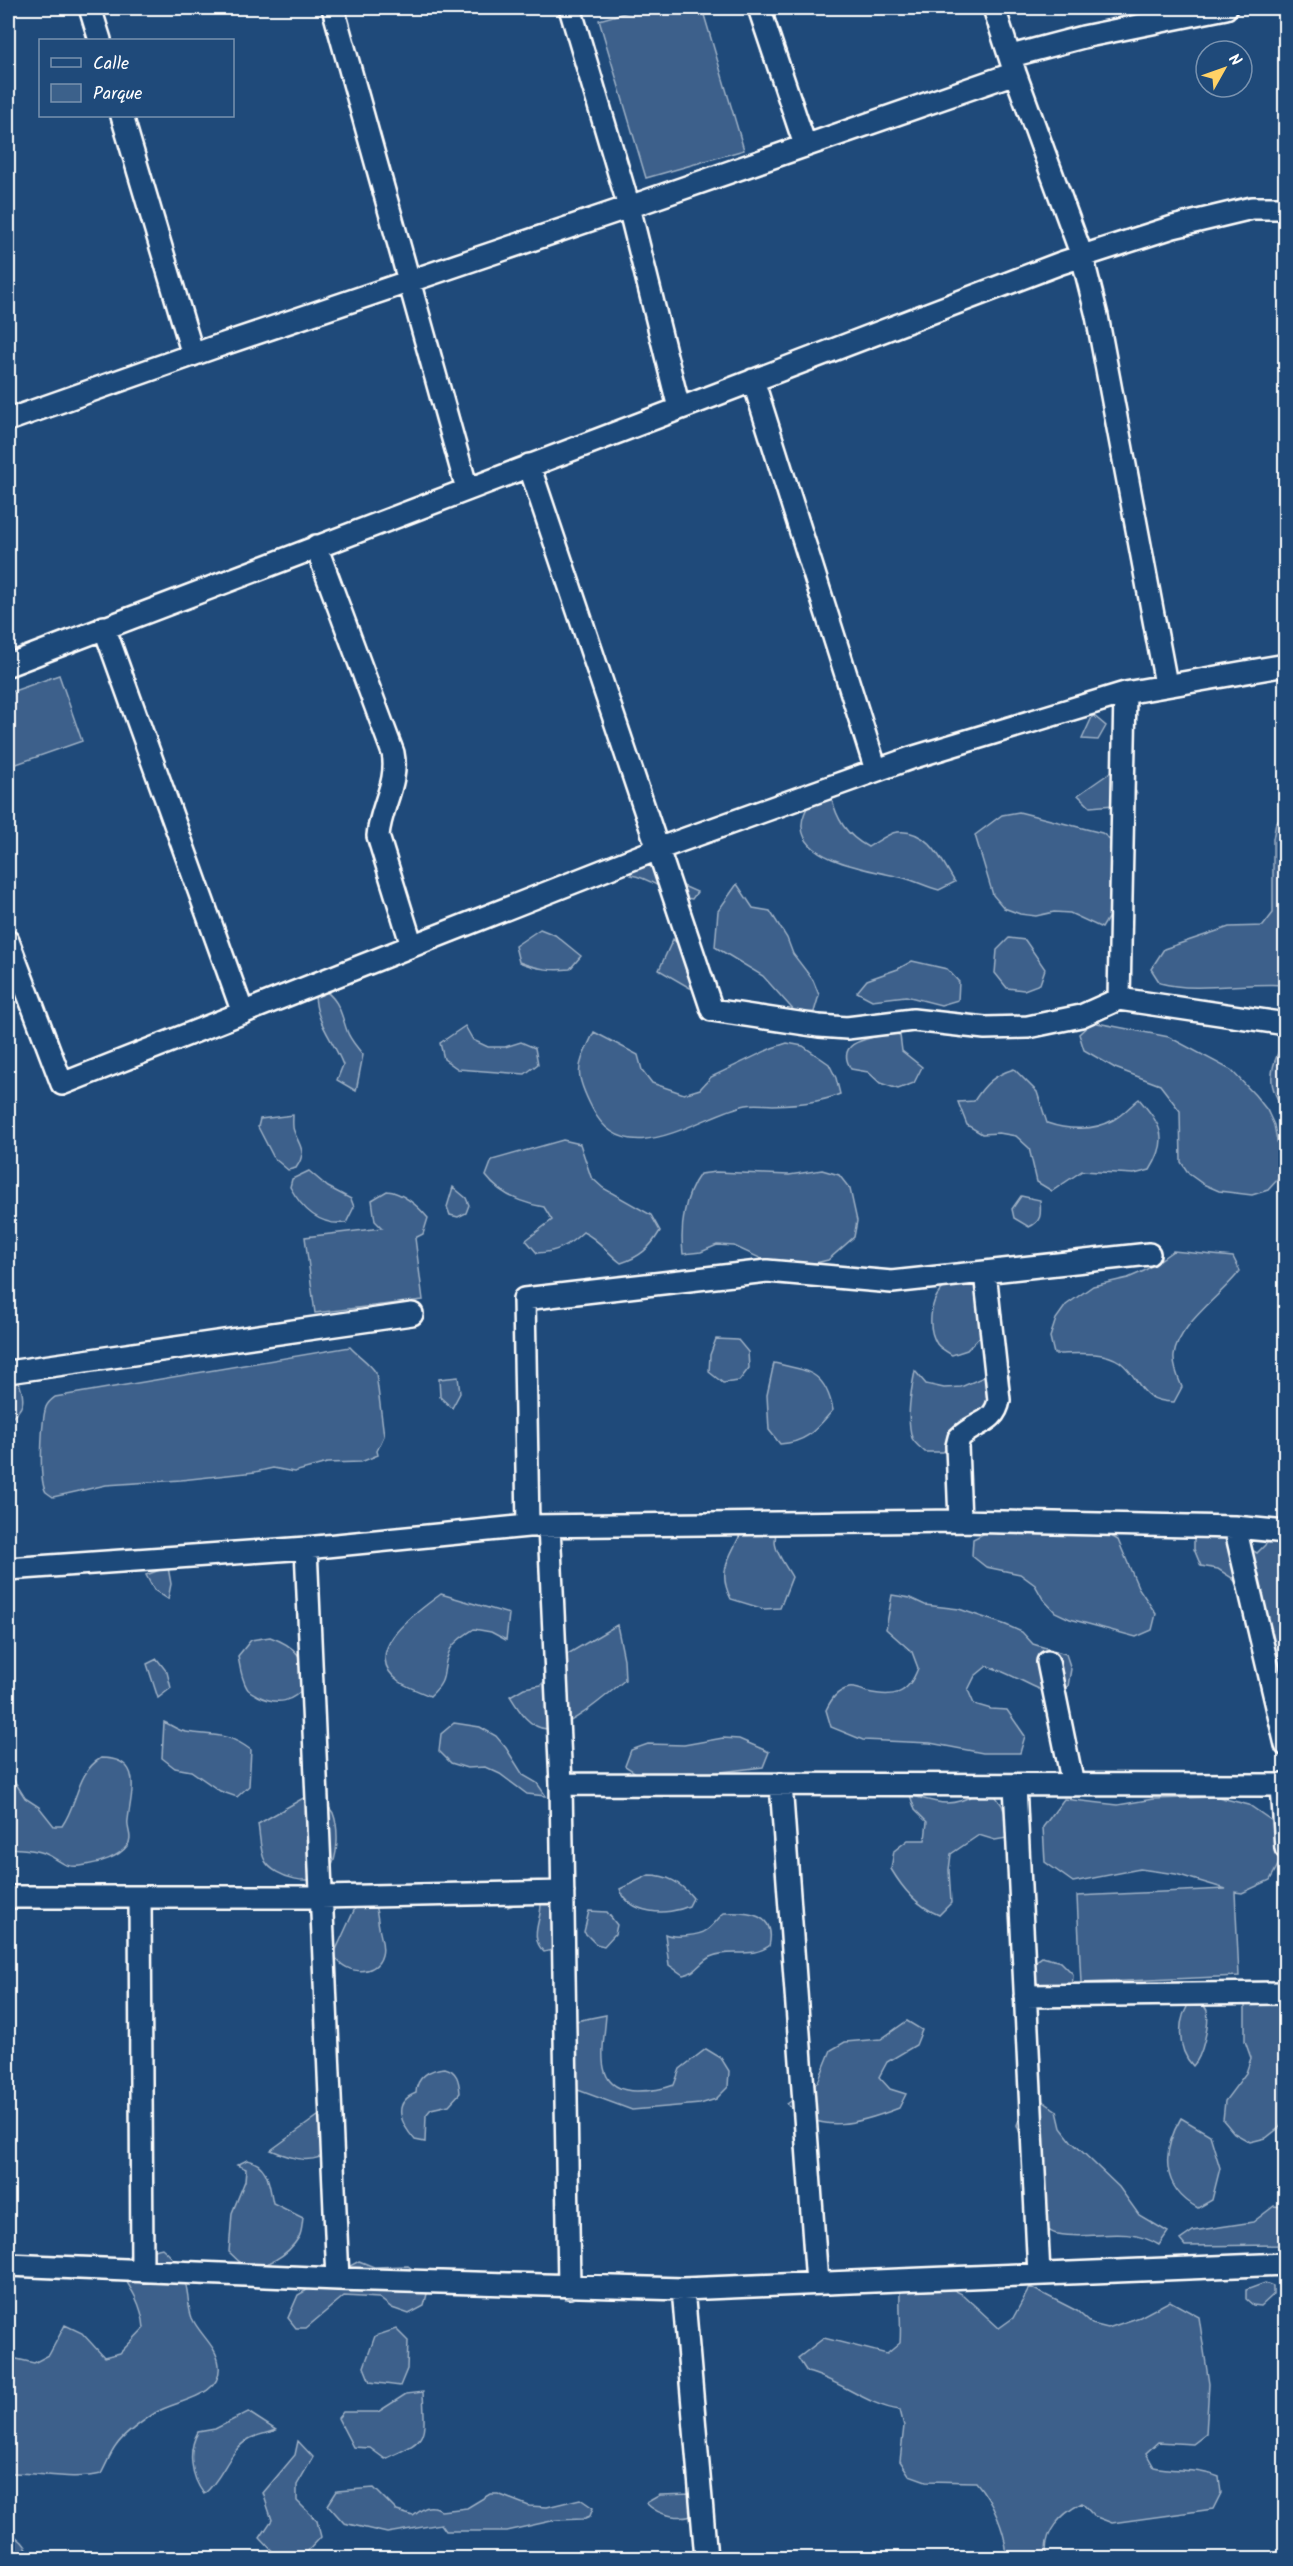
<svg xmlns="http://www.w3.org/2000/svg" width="1293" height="2566" font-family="Kalam,sans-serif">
  <rect width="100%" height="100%" fill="#1f4a7a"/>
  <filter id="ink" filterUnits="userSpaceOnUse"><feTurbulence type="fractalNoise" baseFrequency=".0167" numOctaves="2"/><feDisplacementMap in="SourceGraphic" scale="12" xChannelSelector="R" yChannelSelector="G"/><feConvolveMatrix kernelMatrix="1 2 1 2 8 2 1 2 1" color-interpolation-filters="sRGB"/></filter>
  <g filter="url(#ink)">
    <path fill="#3c618b" stroke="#9eb0c5" stroke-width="1.5" d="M642,8h60l42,142 -98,28 -47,-158z
      M59,675l23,66 -74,26v-74z
      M1093,715l13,11 -8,14 -16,-1z
      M1111,772l16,8 10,13 -11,11 -36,3 -12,-12z
      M831,796c6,24 15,39 37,51 8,-4 20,-14 29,-15 31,-4 45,29 58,50l-16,8c-12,-3 -23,-9 -35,-12 -25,-7 -101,-15 -102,-51 -1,-10 6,-21 11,-30z
      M1019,812l83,21 14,11 -5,69 -9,15 -32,-15 -16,-1 -18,4 -16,-2 -16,-6 -11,-13 -18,-60 27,-20z
      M1285,815v170c-39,-3 -89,8 -125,-2l-9,-14 13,-20 65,-22 34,-1 10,-13v-74l3,-16z
      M649,852l32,33 16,7 -5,7c-23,-2 -39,-21 -61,-24v-9z
      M737,884l16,24 17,3 17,27 6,16 20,26 6,15 -5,17 -17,2 -34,-38 -48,-29 3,-36z
      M540,929l15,6 26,21 -11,13c-19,2 -33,0 -51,-7l-4,-16z
      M1009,938l16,2 20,29 -5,15 -16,6 -17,-2 -12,-15 2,-23z
      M673,939c12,13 27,20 38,34l-4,16 -17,-1 -31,-18z
      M912,961l35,8 12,13 -1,18 -17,5 -35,-9 -34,4 -15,-8 10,-12 31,-11z
      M320,987c20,13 20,24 27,44 3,9 11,17 16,24l-7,36 -19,-11 6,-15c-10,-26 -28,-43 -28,-72z
      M1092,1022l77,15 62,33 24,25 12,15 7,15 7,36 -2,17 -11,12 -16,5 -33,-4 -16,-7 -14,-10 -8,-12 -1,-51 -20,-26 -45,-17 -31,-18 -5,-16z
      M465,1026l8,14 15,7h17l16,-5 14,6 3,16 -13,10 -67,-5 -14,-10 -4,-16z
      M594,1032l44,23 4,15 10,13 32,11 16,-5 11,-12 61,-29 15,-5 16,3 26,18 7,14 4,16c-21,9 -44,10 -67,11 -9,0 -18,-2 -27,0 -48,11 -121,70 -154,3 -19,-38 -15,-39 2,-76z
      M892,1033l8,2 2,16 20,16 -8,16 -16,6 -18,-6 -12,-11 -17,-3c-18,-29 22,-31 41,-36z
      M1285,1040v74c-10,-20 -18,-30 -10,-53 3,-8 5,-15 10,-21z
      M1014,1069l23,23 10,31c20,7 47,8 66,-3 10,-5 18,-15 26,-21 22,26 31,39 11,71l-16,4 -52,-3 -30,20 -15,-9 -8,-34 -13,-12 -17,-3 -17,1 -15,-9 -9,-23 16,-1c11,-17 20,-26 40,-32z
      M293,1115c0,5 -1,12 1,16 5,15 14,20 2,37l-8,2 -14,-12 -16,-31 2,-8z
      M563,1140l17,4 11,33 12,11 48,27 9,16c-10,17 -20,26 -39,32 -15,-11 -21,-23 -38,-31 -15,14 -26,20 -46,21l-11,-13 26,-20 -8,-13c-23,-4 -44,-12 -58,-31l6,-16z
      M822,1170l17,5 11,14 7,32 -3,16 -26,23 -33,8 -16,-1 -45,-21 -17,-1 -16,7 -18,2c-3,-27 1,-58 17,-80l16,-2 73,3z
      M309,1171l19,16 23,12 3,8 -8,16c-26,3 -44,-14 -56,-36l2,-8z
      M453,1187l13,11 3,7 -3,8 -8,4 -8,-2 -3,-8z
      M387,1191c15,1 31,15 41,27l-5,16 -8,4 8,62 -108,13 -10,-76 77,-9 -7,-7 -3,-21z
      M1021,1196l19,4c1,14 2,21 -11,27l-15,-9 -2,-9z
      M1173,1251l60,6 7,14c-18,24 -63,54 -66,85 -1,10 4,22 8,31l-8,15c-37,-1 -31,-22 -54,-40 -17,-12 -46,-8 -66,-8l-4,-17 6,-18 10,-14 27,-19 35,-8 16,-7z
      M985,1279l6,46 -24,25 -15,5c-5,-3 -12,-7 -15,-11 -11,-18 -7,-49 11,-59 9,-5 26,-5 37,-6z
      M716,1339l22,1 10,12 1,16 -10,13 -16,2 -14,-11 1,-17z
      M350,1347c8,9 20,16 26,26l8,63 -7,15 1,4 -17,7 -34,1 -33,9 -21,-4 -18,4 -74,8 -75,5 -53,12c0,0 -7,-5 -7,-5 -8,-11 -4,-73 0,-85 2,-5 5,-7 9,-10z
      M774,1363c35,8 51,8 59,47 -17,19 -25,32 -53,34l-11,-14 -2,-35z
      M915,1371l11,13 18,4 17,-1 32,-14 17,3 -3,17 -64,59h-18c-4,-4 -11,-9 -13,-14 -6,-20 -1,-47 3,-67z
      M458,1377l2,16 -8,15 -12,-11 -1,-18z
      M8,1379l10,1c8,20 7,28 -10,41z
      M782,1520c-15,25 -3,34 10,57l-12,31 -16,1 -33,-10c-14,-28 -2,-40 10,-66z
      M1003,1524l100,7 15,9 20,47 18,27 -4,16 -16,7 -66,-18 -15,-7 -12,-13 -8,-14 -15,-11 -34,-7 -14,-11 1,-17z
      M1194,1532l34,4 29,17 12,-12 16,-9v146l-8,7 -8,-64 -37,-43 -14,-9 -17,-3 -7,-17z
      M168,1567l3,17 -3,15 -14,-9 -8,-15z
      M441,1594l68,20 -3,26 -15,-8 -17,-3c-9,6 -21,13 -25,23 -9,21 1,26 -19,44 -9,-4 -21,-8 -30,-14 -43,-30 18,-71 41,-88z
      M892,1595l18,3 15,7 34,4 47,16 16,7 11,12 33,10 5,15 -3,17 -14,9c-24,-8 -43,-22 -67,-29l-12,10 -7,14 6,14 17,5 16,1 18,26 -5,17h-37l-53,-10 -67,-3 -32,-13 -5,-17c5,-10 10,-19 23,-22 5,-1 13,2 18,4 27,6 41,3 51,-24l-6,-16 -26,-23z
      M617,1625l7,34 1,21c-16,13 -57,50 -78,49 -18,-1 -29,-20 -37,-33l14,-8 17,-3 11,-12 7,-14z
      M270,1637c26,9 35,21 37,48 -15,17 -28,21 -49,11 -4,-3 -9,-4 -11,-8 -6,-10 -7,-21 -9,-32l13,-16z
      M157,1659l10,13 4,16 -13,10 -11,-34z
      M164,1722c7,3 15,9 22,10 28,4 41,0 65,18l-2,36 -12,11 -17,-6 -29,-20 -16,-3 -13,-10z
      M454,1723l26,4 16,9 10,12 17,27 14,8 9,13 -19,-2 -27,-20 -15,-7 -18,1 -16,-5 -12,-12 2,-17z
      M723,1738l16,1 30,13 -6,15 -51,6 -73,2 -14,-9 6,-16 17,-6 36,1z
      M101,1758c43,0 30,34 27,62 -2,9 6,17 -1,26 -8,11 -28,17 -41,19 -23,5 -24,-5 -42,-12 -11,-4 -25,-4 -36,-5v-77l17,27 14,9 15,19h8c16,-22 14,-53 39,-68z
      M977,1793h16l9,12 11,32 -18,3 -16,-5 -28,19 -2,16 2,33 -12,12c-22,-9 -36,-26 -48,-46l3,-18 14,-11h17l2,-18 -12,-12 -5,-15c28,8 41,14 67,-2z
      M305,1797l16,1c4,5 9,10 12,15 6,15 6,46 -5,59 -15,16 -53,6 -63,-11 -5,-9 -5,-26 -7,-37z
      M1218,1797l31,8 26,18 10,29 -15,28 -28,13 -7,-1 4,84 -158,7 -4,-87 149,-7 -50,-15 -36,-5 -67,13 -28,-20 -2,-35 21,-28 54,6 35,-6z
      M649,1875c19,0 32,8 44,23l-4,8c-21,10 -60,9 -69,-17z
      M530,1880l20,13 13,45 -11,12 -8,2c-16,-16 -2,-31 -3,-50l-8,-3 -25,8 2,-9z
      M357,1904h17c4,8 3,14 5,23 1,10 6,18 3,28 -6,24 -41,18 -48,-1z
      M589,1911l18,1 10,13 -2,9 -11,12 -8,-2 -12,-12z
      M724,1913c24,-1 53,0 45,33 -18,13 -40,2 -59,11 -11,6 -14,16 -27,18l-14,-10 -4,-31c9,4 34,2 42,-4 7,-5 11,-12 17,-17z
      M1042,1957l19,5 12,12 -1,16 -38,-3c-2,-13 -5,-22 8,-30z
      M1245,1995l33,4 7,10 -2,54 2,53 -5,11 -14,11 -16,4 -16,-9 -11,-13 2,-19 21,-28 5,-15 -6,-17z
      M1192,2000c6,2 13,4 15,11 3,13 -5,46 -14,55 -16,-17 -17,-48 -1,-66z
      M606,2015c-2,32 -15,76 31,76 14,0 24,-1 37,-6l6,-16 26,-20 15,9 8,13 -1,16 -12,12 -16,5 -68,6 -65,-24 -2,-50 11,-15z
      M907,2021l15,9 -6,15 -29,17 -8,15 11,12 16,5 -7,14c-39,15 -79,28 -112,-4l31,-22 13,-32 14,-8 36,-3z
      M445,2068c12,3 14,12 15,25l-11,12 -18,4 -5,6 -1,27 -10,-2c-14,-16 -24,-37 1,-47 0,-16 14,-24 29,-25z
      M1029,2092l28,19 4,17 10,13 48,46 20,28 29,17 -9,13c-35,-21 -65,-4 -101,-11 -5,0 -11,-5 -16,-8l-14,-68 -11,-33z
      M318,2116h16v34c-22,15 -39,10 -63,0z
      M1181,2118l29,17 10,33 -8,32 -14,8c-37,-20 -37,-56 -17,-90z
      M247,2160c22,4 22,25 26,43l30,15c-1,6 -1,14 -4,19 -10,17 -35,35 -56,27 -5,-2 -10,-9 -14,-12l3,-39 13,-32 1,-12 -9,-4z
      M1274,2206l8,1 3,3v35l-100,1 -5,-6 13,-9 60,-9z
      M162,2248c13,11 23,25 25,43 2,10 1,17 5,27 7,16 25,28 27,47 4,33 -44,35 -64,48 -12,8 -31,21 -39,33 -6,8 -10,19 -15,28 -31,7 -62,-2 -93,-1v-116l26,6 15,-8 16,-30 17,8 22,24 16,-4 24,-25c-2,-24 -13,-40 -27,-61l12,-11z
      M359,2261l15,6 34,-1 13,9 7,15 -4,16 -15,8 -17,-6 -13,-10 -35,-2 -38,32h-10l-8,-10 10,-23z
      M918,2272l44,22 37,34 14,-10 17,-31 47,24 15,13 16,4 32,-11 30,-16 29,16 10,67 -3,50 -13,10 -35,-2 -12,11 8,14c22,5 43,1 65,10l2,16 -8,16 -101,14 -18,-7 -12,-13c-21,11 -40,29 -35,55h-40c-1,-26 -14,-56 -31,-76l-50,-1 -17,-6 -9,-14 4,-35 -4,-16c-34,-5 -60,-30 -93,-38l-9,-14 26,-20 63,16 13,-11c2,-23 -3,-45 2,-67z
      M1265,2283l8,3v9l-12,11 -8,-1 -7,-6v-9z
      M396,2329l12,12 -1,28 -7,17 -30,-4 -6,-15 11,-31z
      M423,2392c2,48 6,47 -38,67l-15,-11 -17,-1 -15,-29 5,-6h35l28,-18z
      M248,2412l28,18c-8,3 -20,5 -27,9 -21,12 -26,40 -45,55 -13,-17 -17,-43 -6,-62l17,-3z
      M298,2441l15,16 -16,28v16l20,20 4,16 -17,18 -26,2 -18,-19 12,-18 -9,-27 32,-38z
      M374,2488l23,23 16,5c10,-7 17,-14 28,-5l26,-3 23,-14h8l31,12 18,1 33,-8 13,9 -3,8 -7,3 -27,1 -50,11h-60l-5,-7 -54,9 -43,-10 -16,-18 9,-14z
      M692,2494l7,18c-17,9 -40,4 -53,-9l14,-8z
      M8,2530l14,12 11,14 -1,2h-24z"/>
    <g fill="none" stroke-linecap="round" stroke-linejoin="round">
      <defs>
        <path id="minor" d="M90,8l10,32
          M333,8l134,481
          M570,8l59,199 50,201
          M759,8l46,137
          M994,8l21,65 67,183 15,60 69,368
          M1011,56l72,-19 143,-29
          M122,116l71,239
          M753,380l123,390
          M8,420l204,-72 417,-141 386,-134
          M529,465l183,545 107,16 28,2 66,-8 72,8 43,-1 53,-11 38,-17
          M316,546l77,207c6,30 -13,54 -15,83l34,110
          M104,627l139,386
          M8,665l1053,-402 112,-36 79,-19h34
          M1125,693l-6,306 167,25
          M8,941l54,143 601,-237 248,-89 214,-65 161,-28
          M8,1372l404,-58
          M960,1521l-3,-75 2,-8c15,-16 36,-14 40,-38l-14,-128
          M528,1526l-4,-227 243,-28 125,11 257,-28
          M549,1526l12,258 8,503
          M1235,1527l51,218
          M306,1548l32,731
          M8,1569l298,-21 222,-22 432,-5 275,6 51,5
          M1048,1662l25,123
          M561,1784l725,1
          M781,1784l36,499
          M1015,1785l24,489
          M1282,1785l4,63
          M8,1897h313l242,-5
          M140,1897l2,374
          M1025,1996l261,-3
          M8,2265l330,14 345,10 603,-25
          M683,2289l23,269"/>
      </defs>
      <use href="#minor" stroke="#fff" stroke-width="26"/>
      <use href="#minor" stroke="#1f4a7a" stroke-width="21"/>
    </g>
  </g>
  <rect width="1293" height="2566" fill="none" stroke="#1f4a7a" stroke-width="30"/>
  <rect x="15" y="15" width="1263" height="2536" fill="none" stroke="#fff" stroke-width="2" filter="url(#ink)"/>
  <rect x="39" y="39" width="195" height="78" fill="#1f4a7a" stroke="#7992af" stroke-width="1.5"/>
  <rect x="51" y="58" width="30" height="9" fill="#1f4a7a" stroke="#7992af" stroke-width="1.5"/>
  <text x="93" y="69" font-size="18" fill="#ffffff">Calle</text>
  <rect x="51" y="84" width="30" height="18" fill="#3c618b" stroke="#7992af" stroke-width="1.5"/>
  <text x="93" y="99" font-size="18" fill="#ffffff">Parque</text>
  <g transform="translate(1224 69) rotate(50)"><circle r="28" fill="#1f4a7a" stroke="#7992af" stroke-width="1.5"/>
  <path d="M0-4.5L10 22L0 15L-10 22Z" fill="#ffd166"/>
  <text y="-9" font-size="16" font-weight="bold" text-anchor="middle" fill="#ffffff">N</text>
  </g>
</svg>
